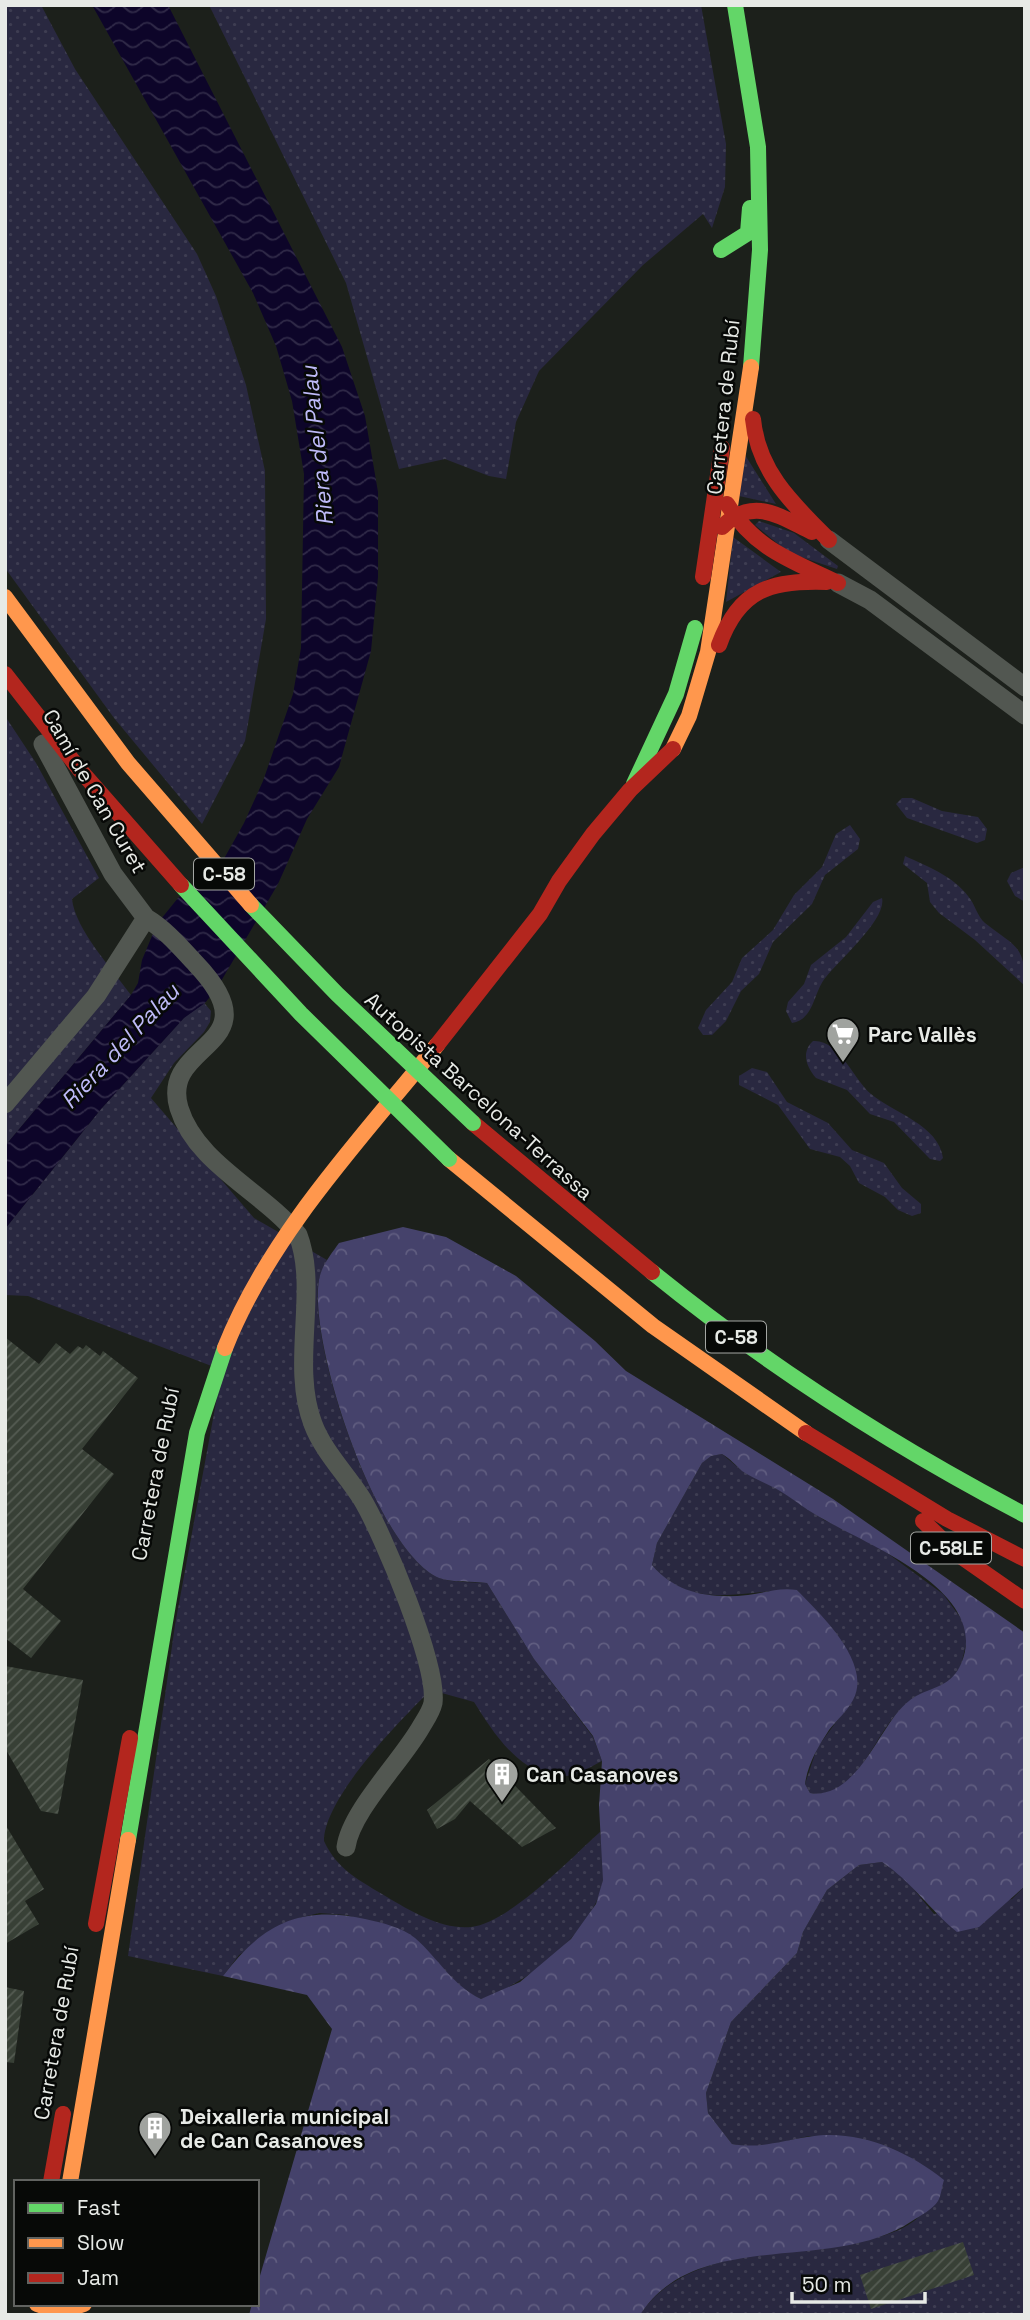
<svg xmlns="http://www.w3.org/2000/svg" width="1030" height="2320" font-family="'Space Grotesk',sans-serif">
  <defs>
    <pattern id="grass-dots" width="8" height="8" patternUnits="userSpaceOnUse" patternTransform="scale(1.75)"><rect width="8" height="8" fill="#292840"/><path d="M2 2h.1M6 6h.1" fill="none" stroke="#3e3d52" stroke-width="1.8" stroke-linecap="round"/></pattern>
    <pattern id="forest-crowns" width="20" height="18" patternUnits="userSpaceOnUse" patternTransform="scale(1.75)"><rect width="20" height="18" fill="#45426b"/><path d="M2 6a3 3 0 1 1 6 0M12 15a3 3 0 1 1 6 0" fill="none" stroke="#605d80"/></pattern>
    <pattern id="water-waves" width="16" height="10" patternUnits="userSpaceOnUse" patternTransform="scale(1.75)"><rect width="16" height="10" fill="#0d0529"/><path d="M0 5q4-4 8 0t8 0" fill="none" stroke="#302a48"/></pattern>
    <pattern id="building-hatch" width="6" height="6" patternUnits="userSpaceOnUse" patternTransform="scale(1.75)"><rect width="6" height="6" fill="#384036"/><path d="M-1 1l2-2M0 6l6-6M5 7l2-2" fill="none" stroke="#555c53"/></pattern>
  </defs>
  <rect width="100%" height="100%" fill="#1c201b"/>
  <path fill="url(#grass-dots)" d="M5,5h36l34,64 122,185 19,42 30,89 19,86 1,148 -21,122 -43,83 -88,-106 -109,-150z
    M209,5h492l25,139 -1,43 -13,41 -9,-14 -60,51 -104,106 -23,51 -10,57 -17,-3 -44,-17 -46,10 -53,-186z
    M745,455l31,49 -37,-8z
    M759,521l35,12 44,33 -1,3 -48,-16 -34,-28z
    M733,537l48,35 -55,30z
    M5,716l31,47 63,115 -27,21c3,30 41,71 59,96l-126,151z
    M902,798h10l30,13 36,6 9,12 -2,11 -8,3 -70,-25 -11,-14z
    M850,825l10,14 -2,10 -33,26 -13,29 -39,38 -14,32 -18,17 -15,30 -14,14h-9l-5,-7 8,-18 26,-28 10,-24 31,-28 21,-35 28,-28 14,-33z
    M905,856c22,10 48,20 63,40 7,8 9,20 17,27 30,24 40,21 40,63l-50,-46 -36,-27 -9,-11 -3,-19 -24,-19z
    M1025,867v35l-10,-6 -8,-15 4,-8z
    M882,898c5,21 -43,62 -56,79 -13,15 -11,42 -34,46l-6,-12 2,-9 16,-18 7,-19 35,-28 27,-35z
    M201,999l10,12 -1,11 -6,10 -30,31 -23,35 103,120 73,42c-2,6 -7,13 -8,20 -12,63 58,271 120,298 13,5 34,4 48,5l47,76 59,78 9,24c-12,6 -26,16 -40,15 -42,0 -69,-44 -88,-74l-43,-12c-31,30 -107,108 -107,151 13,29 37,40 63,56 23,14 56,33 84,30 38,-4 100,-69 129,-95 2,15 5,32 3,48 -7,50 -77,105 -122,119l-18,-9 -50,-53 -66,-22 -28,-2 -24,6 -56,36 -16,21 -95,-20 47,-331 47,-255 -194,-74 -23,-1v-66l96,-120z
    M813,1041c26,-2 41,39 58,53 21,18 68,31 72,64l-3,3 -10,-2 -36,-37 -24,-8 -23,-24 -31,-12c-10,-11 -15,-26 -3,-37z
    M752,1068l15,4 20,30 41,21 24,27 32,13 18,25 19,16v9l-9,3 -14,-6 -13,-13 -26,-14 -9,-17 -10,-9 -30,-8 -32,-44 -39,-20v-9z
    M722,1454l19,16 40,21 43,29 48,22 71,52 23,31 2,11 -7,29 -8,14c-17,11 -37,15 -52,30 -28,26 -44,92 -91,84l-5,-9 12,-36 36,-49 -16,-64 -40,-45c-53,-1 -105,23 -145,-25l5,-22 45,-80 8,-7z
    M882,1862l20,13 32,39 78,-15 13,-13v429h-385c41,-64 139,-61 206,-72 26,-4 53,-8 74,-27 10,-9 16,-25 23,-36l-36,-24 -98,-20 -54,12 -23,-4 -24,-31 -2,-20 25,-71 66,-69 6,-21 24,-42 32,-25z"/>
  <path fill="url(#forest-crowns)" fill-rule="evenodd" d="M403,1227l43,10 70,39 79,65 31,30 207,128 192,134v253l-46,41 -22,5c-27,-22 -46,-51 -75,-70l-23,3 -32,25 -24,42 -6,21 -66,69 -25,71 2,20 24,31c28,5 48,-3 75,-7 49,-9 100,13 137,43 -2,6 -3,16 -6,21 -5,8 -18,15 -26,20 -80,54 -215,5 -272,94h-391l3,-11h5v-18l75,-257 -25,-34 -84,-19c39,-52 77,-71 142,-57 17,4 37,8 50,19 24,21 37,47 66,61l39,-17 51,-43 25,-35 7,-24 -4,-74 3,-45 -9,-25 -59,-77 -47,-76c-14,-2 -35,0 -48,-5 -62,-27 -131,-234 -120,-298 2,-14 13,-27 20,-37zM722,1454c9,5 13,11 20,17 12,8 26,13 38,20 15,9 29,21 45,29 47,27 167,73 136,144 -9,20 -23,22 -41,30 -13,6 -23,18 -31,30 -18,26 -41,75 -79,69l-5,-9c3,-21 13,-37 24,-54 8,-10 18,-19 24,-30 20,-37 -33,-86 -56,-110 -18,-3 -32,3 -49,5 -36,4 -72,-1 -96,-30l5,-22 45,-80 9,-7z"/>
  <path fill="url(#water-waves)" d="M92,5h76l174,342 23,69 13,76v85l-7,74 -32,116 -32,52 -29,65 -61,104 -12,15 -21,15 -83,91 -96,120v-83l126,-151 7,-12 4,-23 15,-36 21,-26 43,-34 23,-41 19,-42 30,-87 8,-46 3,-174 -12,-73 -16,-55 -23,-53z"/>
  <path fill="url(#building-hatch)" d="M5,1337l34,27 17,-21 14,11 8,-8 5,3 3,-4 14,11 3,-5 35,27 -56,71 32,25 -91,115 38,32 -30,37 -26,-20z
    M5,1666l78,14 -25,134 -17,-3 -36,-63z
    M489,1759l67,69 -34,19 -52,-46 -15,18 -18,10 -10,-19z
    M5,1824l39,65 -19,12 14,23 -34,20z
    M5,1987l19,4 -10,72 -9,-1z
    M963,2242l11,33 -103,34 -11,-34z"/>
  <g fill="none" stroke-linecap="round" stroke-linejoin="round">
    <path stroke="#525751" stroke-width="19" d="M829,540l196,147
      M838,583l32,17 155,115
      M43,744l70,130 33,44
      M5,1104l91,-108 50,-78c20,12 34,29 50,46 80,84 -37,77 -17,144 17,56 85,84 119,127 21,54 -8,130 15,189 10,27 34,51 49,75 21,35 76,166 71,204 -2,9 -8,17 -12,24 -20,35 -70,84 -75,120"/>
    <path stroke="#63d668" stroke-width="16" d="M735,5l23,142 2,103 -9,117
      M721,250l27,-17 2,-25
      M634,784l42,-90 19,-66
      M652,1272c116,94 241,174 373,243
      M128,1840l69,-407 28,-85"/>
    <path stroke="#ff974d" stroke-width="16" d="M673,749l16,-33 19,-64 43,-285
      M449,1159l204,167 153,107
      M225,1348c45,-114 136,-209 212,-303
      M70,2182l58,-342
      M37,2304l23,8 24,-8"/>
    <path stroke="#b3261e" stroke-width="16" d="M753,419c5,53 40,85 76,121
      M727,504c29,46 64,56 111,79
      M722,527c31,-31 57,-11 90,5
      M703,577l19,-129
      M719,645c20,-56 52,-65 108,-63
      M437,1045l103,-131 19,-33 34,-47 37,-44 43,-41
      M473,1123l179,149
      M806,1433l141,86 78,40
      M923,1521l33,32 69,48
      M96,1924l34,-186
      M51,2182l12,-68"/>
    <path stroke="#63d668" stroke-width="16" d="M181,885l120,129 148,145
      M251,905l86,89 136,129"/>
    <path stroke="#ff974d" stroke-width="16" d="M5,597l123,166 123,142"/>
    <path stroke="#b3261e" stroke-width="16" d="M5,674l75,96 101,115"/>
  </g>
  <defs>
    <symbol id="supermarket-pin" viewBox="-11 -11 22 30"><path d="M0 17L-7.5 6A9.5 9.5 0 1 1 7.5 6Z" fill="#a0a39f" stroke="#070907"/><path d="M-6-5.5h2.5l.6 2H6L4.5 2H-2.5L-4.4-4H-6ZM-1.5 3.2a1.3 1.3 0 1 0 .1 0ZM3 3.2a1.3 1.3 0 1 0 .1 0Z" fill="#fff"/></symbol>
    <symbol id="building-pin" viewBox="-11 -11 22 30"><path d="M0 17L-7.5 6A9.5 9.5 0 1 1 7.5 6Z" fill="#a0a39f" stroke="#070907"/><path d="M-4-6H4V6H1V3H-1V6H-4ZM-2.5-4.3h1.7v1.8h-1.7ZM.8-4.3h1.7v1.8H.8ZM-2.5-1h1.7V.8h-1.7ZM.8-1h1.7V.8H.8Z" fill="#fff"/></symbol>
  </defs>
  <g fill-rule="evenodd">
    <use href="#supermarket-pin" x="824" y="1015" width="38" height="52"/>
    <use href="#building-pin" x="483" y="1755" width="38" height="52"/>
    <use href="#building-pin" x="136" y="2109" width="38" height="52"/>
  </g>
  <g text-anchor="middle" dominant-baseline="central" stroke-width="5" stroke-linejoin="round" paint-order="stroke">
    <g fill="#070907" stroke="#a4a6a3" stroke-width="2">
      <rect x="194" y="858.5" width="60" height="31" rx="5"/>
      <rect x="706" y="1321.5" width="60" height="31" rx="5"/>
      <rect x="911" y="1532.5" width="80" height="31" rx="5"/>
    </g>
    <g font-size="19" font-weight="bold" fill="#e7eae6">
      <text x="224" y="874">C-58</text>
      <text x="736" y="1337">C-58</text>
      <text x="951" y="1548">C-58LE</text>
    </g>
    <g font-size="21" fill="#e7eae6" stroke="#070907">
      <text transform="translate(723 407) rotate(-84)">Carretera de Rubí</text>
      <text transform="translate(95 791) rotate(60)">Camí de Can Curet</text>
      <text transform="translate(479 1096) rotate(42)">Autopista Barcelona-Terrassa</text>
      <text transform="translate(155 1474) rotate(-79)">Carretera de Rubí</text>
      <text transform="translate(56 2033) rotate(-80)">Carretera de Rubí</text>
    </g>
    <g font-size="21" font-weight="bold" fill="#e7eae6" stroke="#070907" text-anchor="start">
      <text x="868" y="1034">Parc Vallès</text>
      <text x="526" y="1774">Can Casanoves</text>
      <text x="180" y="2116">Deixalleria municipal<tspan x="180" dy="24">de Can Casanoves</tspan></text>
    </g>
    <g font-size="23" font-style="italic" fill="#bebaf8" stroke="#070907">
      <text transform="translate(317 446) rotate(-96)">Riera del Palau</text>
      <text transform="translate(120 1046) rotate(-47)">Riera del Palau</text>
    </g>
  </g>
  <rect width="1030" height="2320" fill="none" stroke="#e7eae6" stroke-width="14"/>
  <rect x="14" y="2180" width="245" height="126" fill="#070907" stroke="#616360" stroke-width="2"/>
  <rect x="28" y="2203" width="35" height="10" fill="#63d668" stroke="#616360" stroke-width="2"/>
  <text x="77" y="2215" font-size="21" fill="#e7eae6">Fast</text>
  <rect x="28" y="2238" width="35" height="10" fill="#ff974d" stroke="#616360" stroke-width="2"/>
  <text x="77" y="2250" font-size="21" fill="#e7eae6">Slow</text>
  <rect x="28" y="2273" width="35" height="10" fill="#b3261e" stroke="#616360" stroke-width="2"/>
  <text x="77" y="2285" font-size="21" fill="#e7eae6">Jam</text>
  <path d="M792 2292v10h133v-10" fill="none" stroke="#e7eae6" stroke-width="3.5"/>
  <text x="802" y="2292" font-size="21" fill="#e7eae6" stroke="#070907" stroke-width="5" paint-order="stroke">50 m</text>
</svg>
